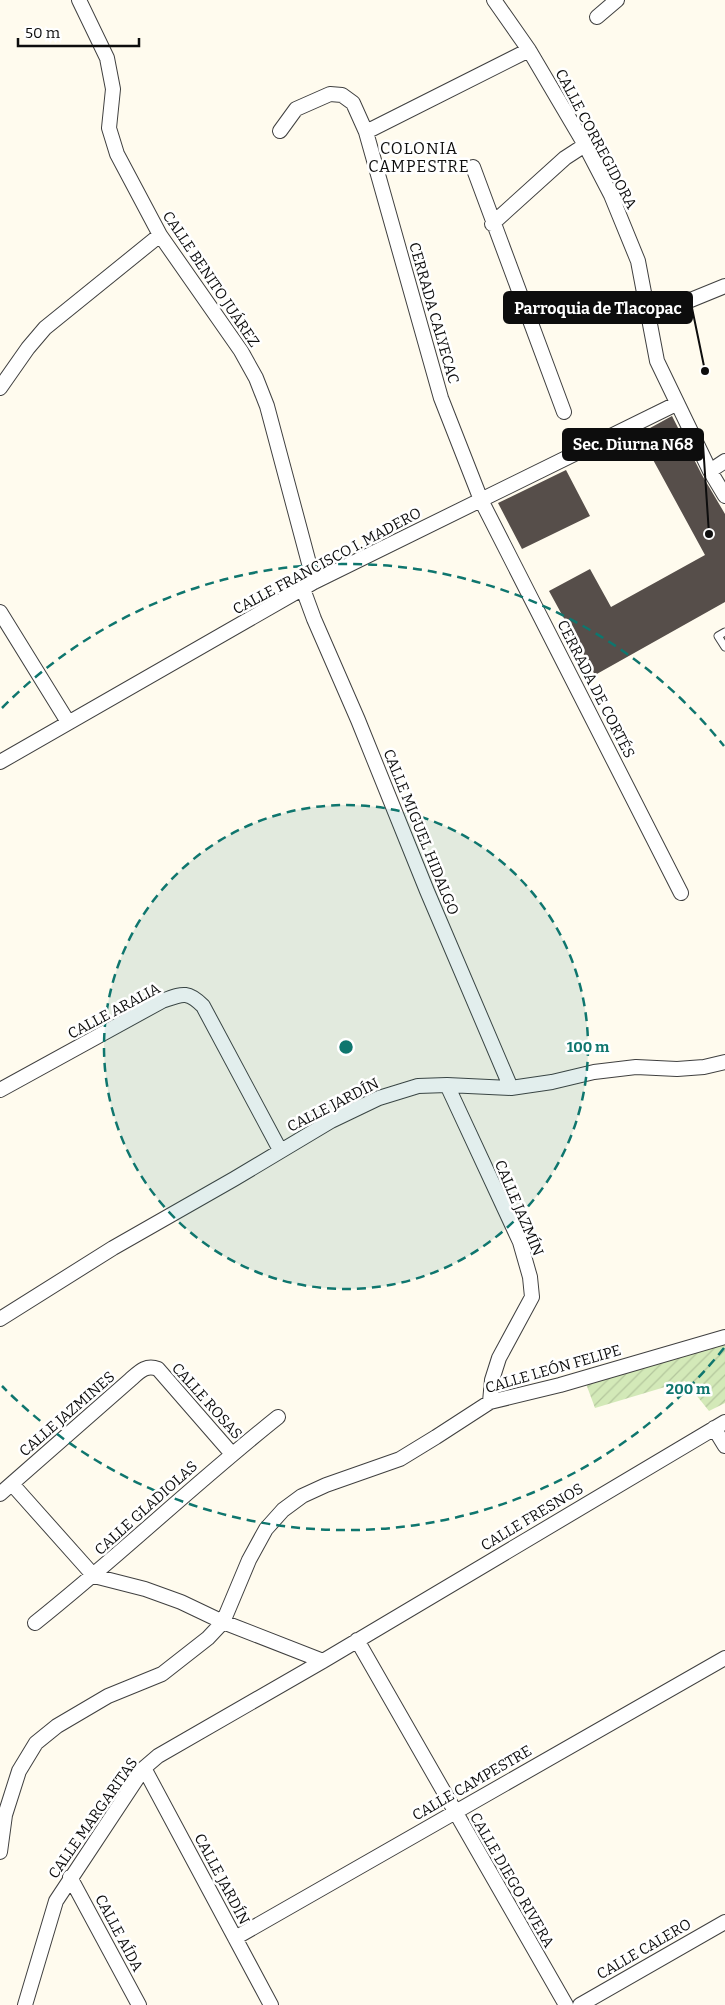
<svg xmlns="http://www.w3.org/2000/svg" width="725" height="2005" font-family="Bitter,serif">
  <defs>
    <pattern id="garden-furrows" width="10" height="10" patternUnits="userSpaceOnUse" patternTransform="scale(1.25)"><rect width="10" height="10" fill="#d3e9b8"/><path d="M-1 1l2-2M0 10L10 0M9 11l2-2" fill="none" stroke="#b4c79d"/></pattern>
  </defs>
  <rect width="100%" height="100%" fill="#fffbee"/>
  <path fill="url(#garden-furrows)" d="M725,1337v66l-16,8 -24,-30 -90,27 -10,-27z"/>
  <path fill="#564e4a" d="M672,416l30,59 23,39v88l-130,73 -46,-84 41,-22 21,38 94,-52 -66,-121z
    M566,470l24,46 -68,33 -24,-46z"/>
  <g fill="none" stroke-linecap="round" stroke-linejoin="round">
    <defs>
      <path id="service" d="M725,632l-7,4 7,11"/>
      <path id="minor" d="M79,0l28,58 6,31 -4,39 8,26 43,81 81,116 15,27 11,28 47,176
        M494,0l35,50 56,95 26,50 27,66 19,100 53,110 15,25
        M597,17l20,-17
        M280,131l16,-22 34,-15 12,1 11,8 13,29 75,266 40,102 200,393
        M366,132l163,-82
        M473,167l91,245
        M492,224l73,-66 20,-13
        M649,317l76,-31
        M0,388l28,-40 17,-20 115,-93
        M710,471l15,-10
        M303,589l11,30 44,101 69,171 84,197
        M0,612l68,110
        M0,762l314,-180 362,-178
        M447,1085l73,157 10,35 2,20 -33,61 -7,22 -2,22
        M0,1090l162,-89c20,-7 25,-11 41,5l77,144
        M0,1319l113,-71 121,-69 97,-58 48,-23 39,-12 29,-1 64,3 41,-6 42,-10 42,-5 41,2 27,-2 21,-5
        M714,1428l11,18
        M12,1484l82,92 51,13 36,13 42,20 100,39
        M0,1494l130,-114c9,-8 16,-16 28,-11l74,85
        M35,1623c83,-66 160,-140 243,-206
        M357,1640l209,365
        M144,1768l127,237
        M0,1852l5,-37 14,-44 17,-28 21,-17 51,-30 54,-22 46,-36 15,-16 26,-62 17,-31 17,-19 19,-14 24,-11 74,-26 36,-22 54,-35 70,-17 165,-48
        M70,1877l69,128
        M235,1938l490,-280
        M25,2005l31,-104 88,-133 14,-12 165,-95 402,-239
        M580,2005l145,-83"/>
    </defs>
    <use href="#service" stroke="#404040" stroke-width="9"/>
    <use href="#minor" stroke="#404040" stroke-width="16"/>
    <use href="#service" stroke="#fff" stroke-width="7"/>
    <use href="#minor" stroke="#fff" stroke-width="14"/>
  </g>
  <circle cx="346" cy="1047" r="242" fill="#0f766e" fill-opacity=".12"/>
  <g fill="none" stroke="#0f766e" stroke-width="2.5" stroke-dasharray="9 6">
    <circle cx="346" cy="1047" r="242"/>
    <path d="M724 1348A483 483 0 0 1 2 1386M2 708A483 483 0 0 1 724 746"/>
  </g>
  <g text-anchor="middle" dominant-baseline="central" stroke-width="5" stroke-linejoin="round" paint-order="stroke">
    <g font-size="15" fill="#0d0d0d" stroke="#fff">
      <text transform="translate(596 139) rotate(62)">CALLE CORREGIDORA</text>
      <text transform="translate(211 279) rotate(56)">CALLE BENITO JUÁREZ</text>
      <text transform="translate(434 313) rotate(74)">CERRADA CALYECAC</text>
      <text transform="translate(327 561) rotate(-28)">CALLE FRANCISCO I. MADERO</text>
      <text transform="translate(596 689) rotate(63)">CERRADA DE CORTÉS</text>
      <text transform="translate(421 832) rotate(68)">CALLE MIGUEL HIDALGO</text>
      <text transform="translate(114 1011) rotate(-28)">CALLE ARALIA</text>
      <text transform="translate(333 1105) rotate(-27)">CALLE JARDÍN</text>
      <text transform="translate(519 1208) rotate(67)">CALLE JAZMÍN</text>
      <text transform="translate(553 1369) rotate(-16)">CALLE LEÓN FELIPE</text>
      <text transform="translate(207 1401) rotate(48)">CALLE ROSAS</text>
      <text transform="translate(67 1414) rotate(-41)">CALLE JAZMINES</text>
      <text transform="translate(146 1508) rotate(-42)">CALLE GLADIOLAS</text>
      <text transform="translate(532 1517) rotate(-31)">CALLE FRESNOS</text>
      <text transform="translate(472 1783) rotate(-30)">CALLE CAMPESTRE</text>
      <text transform="translate(93 1818) rotate(-55)">CALLE MARGARITAS</text>
      <text transform="translate(222 1879) rotate(62)">CALLE JARDÍN</text>
      <text transform="translate(512 1880) rotate(60)">CALLE DIEGO RIVERA</text>
      <text transform="translate(119 1933) rotate(62)">CALLE AÍDA</text>
      <text transform="translate(644 1949) rotate(-30)">CALLE CALERO</text>
    </g>
    <g font-size="16" letter-spacing="1" fill="#0d0d0d" stroke="#fff">
      <text x="419" y="148">COLONIA<tspan x="419" dy="18">CAMPESTRE</tspan></text>
    </g>
  </g>
  <circle cx="346" cy="1047" r="8" fill="#0f766e" stroke="#fff" stroke-width="2.5"/>
  <g font-size="15" text-anchor="middle" font-weight="bold" fill="#0f766e" stroke="#fff" stroke-width="5" stroke-linejoin="round" paint-order="stroke">
    <text x="588" y="1052">100 m</text>
    <text x="688" y="1394">200 m</text>
  </g>
  <path fill="none" stroke="#0d0d0d" stroke-width="2" d="M705 371L692 308M709 534L703 444"/>
  <g fill="#0d0d0d" stroke="#fff" stroke-width="2">
    <circle cx="705" cy="371" r="5"/>
    <circle cx="709" cy="534" r="5"/>
  </g>
  <g fill="#0d0d0d" stroke="#0d0d0d" stroke-width="2">
    <rect x="504" y="292" width="188" height="31" rx="5"/>
    <rect x="563" y="429" width="140" height="31" rx="5"/>
  </g>
  <g font-size="16" text-anchor="middle" font-weight="bold" fill="#fff">
    <text x="598" y="314">Parroquia de Tlacopac</text>
    <text x="633" y="450">Sec. Diurna N68</text>
  </g>
  <path d="M18 38v8h121v-8" fill="none" stroke="#0d0d0d" stroke-width="2.5"/>
  <text x="25" y="38" font-size="15" fill="#0d0d0d" stroke="#ffffff" stroke-width="4" paint-order="stroke">50 m</text>
</svg>
